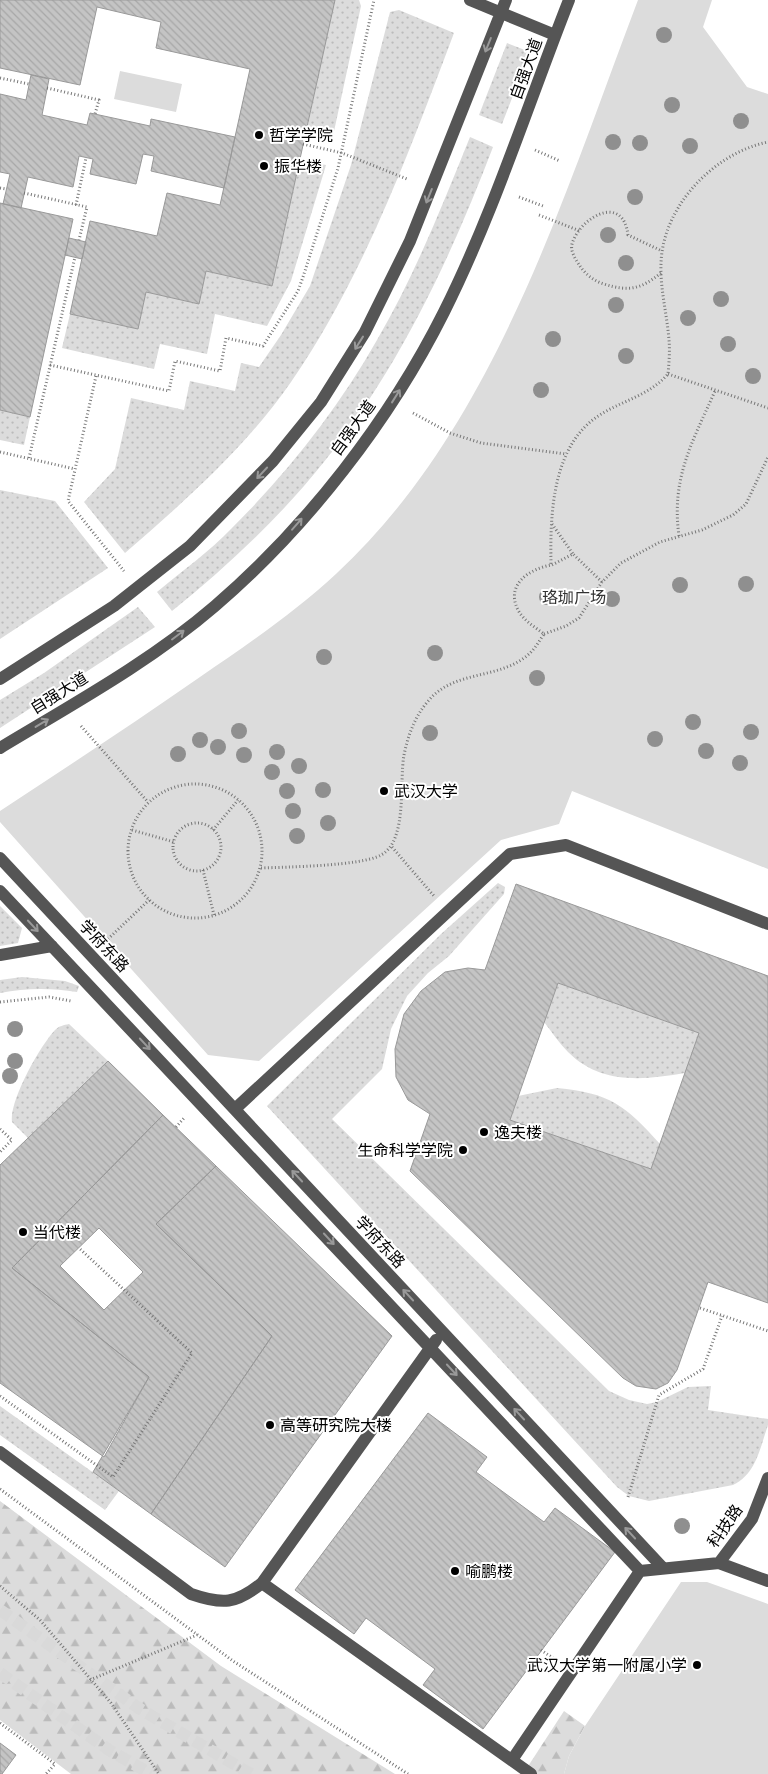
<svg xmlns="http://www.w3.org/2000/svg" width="768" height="1774" font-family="'DejaVu Sans','Noto Sans SC',sans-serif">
  <defs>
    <pattern id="grass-dots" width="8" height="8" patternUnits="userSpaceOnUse" patternTransform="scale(1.25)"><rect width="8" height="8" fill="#dcdcdc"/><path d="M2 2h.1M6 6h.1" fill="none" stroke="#bbb" stroke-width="1.8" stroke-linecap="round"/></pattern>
    <pattern id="forest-firs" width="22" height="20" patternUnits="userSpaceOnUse" patternTransform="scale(1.25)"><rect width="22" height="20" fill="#dcdcdc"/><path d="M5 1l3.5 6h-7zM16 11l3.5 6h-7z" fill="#bbb"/></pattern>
    <pattern id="building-back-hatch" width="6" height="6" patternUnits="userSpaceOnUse" patternTransform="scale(1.25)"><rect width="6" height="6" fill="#c4c4c4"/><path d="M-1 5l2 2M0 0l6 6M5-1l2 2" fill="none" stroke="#a7a7a7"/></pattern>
  </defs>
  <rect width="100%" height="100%" fill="#fff"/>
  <path fill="url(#grass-dots)" d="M334,0h25l2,6 -28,130 -26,-6z
    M399,10l55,23c-45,119 -90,243 -163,349 -45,65 -106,119 -166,171l-41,-51 31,-33 16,-71 53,12 6,-29 45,10 6,-28 18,4 22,-32 29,-49 41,-121 39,-153z
    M507,43l23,9 -28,72 -23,-9z
    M470,137l23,10c-46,121 -103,240 -189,339 -40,46 -85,87 -132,125l-15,-19c25,-21 52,-40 75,-64 56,-56 106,-119 145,-188 38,-65 65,-134 93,-203z
    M300,160l26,5 -35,116 -24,45 -52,-12 -8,40 -47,-10 -6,25 -92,-21 8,-34 68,15 8,-37 53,12 7,-33 66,15z
    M0,410l30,7 -6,28 -24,-5z
    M0,490l55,11 53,67 -108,71z
    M138,607l17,20 -155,101v-28l44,-27z
    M498,883l7,4 -1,7 -55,62 -21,17 -21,23 -16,33 -9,40 -50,50 277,272 20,9 18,4 10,-2 31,-15 23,-1 -3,24 60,9v6c-8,23 -12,49 -35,60l-84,16 -20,-5 -12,-9 -350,-381 174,-172z
    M0,906l22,22 -4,15 -18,3z
    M22,977l43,4 14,5 -2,6c-26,-4 -51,-4 -77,1v-13z
    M558,983l141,50 -14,40c-41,7 -84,12 -117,-21 -9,-9 -16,-20 -24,-30z
    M69,1024l39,37 -80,77 -16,-16c-3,-21 28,-76 43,-92 4,-4 9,-5 14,-6z
    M557,1088c53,5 68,17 103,56l-9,25 -141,-49 8,-24z
    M0,1406l119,85 -14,19 -105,-75z"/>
  <path fill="url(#forest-firs)" d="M0,1501l221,165 174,108h-324l-71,-54z
    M564,1711l21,15 -16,30 -5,18h-41z"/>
  <path fill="#dcdcdc" d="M638,0h74l-9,27 44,60 21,7v775l-196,-78 -13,33 -58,16 -242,221 -51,-6 -208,-233v-11c67,-44 134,-88 200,-134 47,-32 95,-65 137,-104 158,-147 226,-376 301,-573z
    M120,71l62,13 -6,28 -62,-13z
    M681,1582h26l61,22v170h-204l5,-18 16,-30z"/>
  <path fill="url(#building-back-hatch)" stroke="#999" fill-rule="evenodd" d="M0,0h335l-63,286 -66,-15 -7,33 -53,-12 -8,37 -68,-15 20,-93 67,15 10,-43 53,12 30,-136 -94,-21 5,-26 -64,-15 -17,78 -80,-17z
    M31,75l18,4 -7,36 45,10 3,-12 60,13 1,-7 84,18 -11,51 -73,-17 3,-15 -11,-2 -7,30 -46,-10 3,-15 -14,-3 -6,31 -45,-10 -7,31 -18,-4 7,-30 -10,-2v-78l26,6z
    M0,203l73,16 -43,198 -30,-7z
    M69,238l17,4 -4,17 -17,-4z
    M516,884l252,92v327l-60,-21 -31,88 -9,13 -12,6 -20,-3 -13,-8 -213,-207 20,-57 -22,-14 -12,-23 -1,-28 9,-35 17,-23 24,-19 23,-4 17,2zM558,983l141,50 -48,136 -141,-49z
    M108,1061l55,54 -151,153 137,109 -45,80 -104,-74v-218z
    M163,1115l53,51 -60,58 116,112 -121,178 -58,-42 56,-95 -137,-109zM99,1228l44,44 -39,38 -44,-44z
    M216,1166l176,170 -167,231 -74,-53 121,-178 -116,-112z
    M428,1413l59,44 -11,15 68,50 11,-14 60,44 -132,177 -60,-44 12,-16 -69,-51 -12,16 -59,-44z
    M0,1743l16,12 -14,19h-2z"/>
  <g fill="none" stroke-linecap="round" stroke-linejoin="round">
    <path stroke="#d9d9d9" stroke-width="12" stroke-dasharray="12 6" stroke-linecap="butt" d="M0,1610l140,99 111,65
      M0,1673l109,77 42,24"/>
    <path stroke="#777" stroke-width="3" stroke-dasharray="1 2.5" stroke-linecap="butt" d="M0,78l29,6
      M47,88l52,12 -4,14
      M303,144l39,9 65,26
      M535,150l25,11
      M0,188l6,1
      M24,193l63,14 -8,33
      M519,197l24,9
      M76,205l10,-47
      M539,215l41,16
      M661,273c-20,16 -32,19 -57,11 -10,-3 -19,-10 -24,-18 -4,-6 -10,-15 -8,-22 8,-27 51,-51 56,-9l34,16
      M50,365l119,26 6,-30 45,10 6,-33 37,8 35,-55 5,-14 35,-109 36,-168
      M668,374l100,34
      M96,376l-28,125 56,70
      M413,413l37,20 31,10 85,11
      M0,452l75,17
      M29,458l46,-201
      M552,524l21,30
      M679,536c-8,-58 13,-93 36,-145
      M552,565l21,-11 29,28
      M544,634l22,-8 13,-8 23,-36 19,-19 39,-21 42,-12 31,-15 13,-11 22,-47
      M81,726l67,76
      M128 851a67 67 0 1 1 134 0a67 67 0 1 1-134 0Z
      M173 847a24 24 0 1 1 48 0a24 24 0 1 1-48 0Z
      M132,830l42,12
      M213,830l25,-30
      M392,847l42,49
      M261,868c25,-1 101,-2 120,-13 27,-14 18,-74 23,-100 4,-20 11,-39 25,-55 25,-29 66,-21 95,-42 9,-6 14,-15 20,-24 -9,-7 -20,-13 -26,-24 -13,-26 12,-41 33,-45 -1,-52 1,-123 52,-152 22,-13 48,-19 65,-39 1,-11 2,-23 1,-34 -2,-26 -9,-51 -8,-77 2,-57 53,-110 107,-121
      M203,870l11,45
      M108,939l41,-39
      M0,1002l49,-5 22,4
      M176,1127l8,-9
      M0,1129l12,11 -12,12
      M700,1308l68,23
      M0,1396l113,81 79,-124 -113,-105
      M0,1489l233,172 175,113
      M628,1497l31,-102 44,-26 19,-53
      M0,1586l40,34 71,83 48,71
      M541,1650l12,8
      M90,1680l107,-45
      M0,1723l55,41 -9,10"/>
    <path stroke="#555" stroke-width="12" d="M470,0l85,35
      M0,679l114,-73 76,-60 83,-85 48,-59 44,-70 45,-91 96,-241
      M0,748c73,-44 150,-86 215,-142 92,-79 175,-186 229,-294 50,-100 84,-208 125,-312
      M0,858l663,710
      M0,891l640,680
      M0,955l52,-9
      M235,1109l275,-255 56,-9 202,79
      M0,1452l191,142c32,11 45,10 71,-11l174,-243
      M719,1563l33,-44 16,-41
      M262,1583l269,191
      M512,1760l128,-189 79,-8 49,18"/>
  </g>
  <g fill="#8f8f8f">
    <circle cx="664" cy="35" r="8"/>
    <circle cx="672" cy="105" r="8"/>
    <circle cx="741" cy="121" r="8"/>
    <circle cx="613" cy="142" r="8"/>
    <circle cx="640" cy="143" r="8"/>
    <circle cx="690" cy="146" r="8"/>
    <circle cx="635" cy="197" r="8"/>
    <circle cx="608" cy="235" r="8"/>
    <circle cx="626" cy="263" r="8"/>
    <circle cx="721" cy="299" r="8"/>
    <circle cx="616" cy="305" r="8"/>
    <circle cx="688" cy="318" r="8"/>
    <circle cx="553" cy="339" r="8"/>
    <circle cx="728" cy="344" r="8"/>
    <circle cx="626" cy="356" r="8"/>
    <circle cx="753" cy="376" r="8"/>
    <circle cx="541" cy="390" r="8"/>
    <circle cx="746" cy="584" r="8"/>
    <circle cx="680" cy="585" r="8"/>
    <circle cx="547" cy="597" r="8"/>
    <circle cx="612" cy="599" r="8"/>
    <circle cx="435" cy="653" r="8"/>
    <circle cx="324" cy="657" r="8"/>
    <circle cx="537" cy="678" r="8"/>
    <circle cx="693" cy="722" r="8"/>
    <circle cx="239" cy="731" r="8"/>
    <circle cx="751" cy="732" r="8"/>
    <circle cx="430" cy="733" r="8"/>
    <circle cx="655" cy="739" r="8"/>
    <circle cx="200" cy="740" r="8"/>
    <circle cx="218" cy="747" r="8"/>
    <circle cx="706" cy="751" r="8"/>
    <circle cx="277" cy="752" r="8"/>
    <circle cx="178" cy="754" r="8"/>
    <circle cx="244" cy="755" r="8"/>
    <circle cx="740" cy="763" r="8"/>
    <circle cx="299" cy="766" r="8"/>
    <circle cx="272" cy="772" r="8"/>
    <circle cx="323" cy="790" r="8"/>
    <circle cx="287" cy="791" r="8"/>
    <circle cx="293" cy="811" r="8"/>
    <circle cx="328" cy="823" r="8"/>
    <circle cx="297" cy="836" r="8"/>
    <circle cx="15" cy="1029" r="8"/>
    <circle cx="15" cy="1061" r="8"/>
    <circle cx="10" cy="1076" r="8"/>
    <circle cx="682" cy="1526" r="8"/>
  </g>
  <defs><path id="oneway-shaft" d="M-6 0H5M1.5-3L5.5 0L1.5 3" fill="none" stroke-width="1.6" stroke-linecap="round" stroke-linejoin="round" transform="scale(1.25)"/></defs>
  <g stroke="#999">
    <use href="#oneway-shaft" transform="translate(488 45) rotate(112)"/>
    <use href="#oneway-shaft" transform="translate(429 196) rotate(112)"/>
    <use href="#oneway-shaft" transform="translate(359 343) rotate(122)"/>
    <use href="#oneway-shaft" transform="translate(396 396) rotate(-58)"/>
    <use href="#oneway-shaft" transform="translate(262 473) rotate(133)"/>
    <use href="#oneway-shaft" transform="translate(297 524) rotate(-49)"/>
    <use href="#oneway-shaft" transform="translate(178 635) rotate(-37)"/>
    <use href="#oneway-shaft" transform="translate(42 723) rotate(-31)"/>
    <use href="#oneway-shaft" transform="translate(33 926) rotate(47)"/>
    <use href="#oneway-shaft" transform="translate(145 1044) rotate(47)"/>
    <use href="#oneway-shaft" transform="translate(297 1176) rotate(-133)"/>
    <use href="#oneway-shaft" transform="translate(329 1239) rotate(47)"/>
    <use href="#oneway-shaft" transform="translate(408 1295) rotate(-133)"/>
    <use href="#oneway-shaft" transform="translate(452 1370) rotate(47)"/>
    <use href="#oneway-shaft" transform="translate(519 1414) rotate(-133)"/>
    <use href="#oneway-shaft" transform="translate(630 1533) rotate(-133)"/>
  </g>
  <g fill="#000" stroke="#fff" stroke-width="2">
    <circle cx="259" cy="135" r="5"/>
    <circle cx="264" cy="166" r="5"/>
    <circle cx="384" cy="791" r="5"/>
    <circle cx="484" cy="1132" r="5"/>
    <circle cx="463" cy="1150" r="5"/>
    <circle cx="23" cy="1232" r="5"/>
    <circle cx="270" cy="1425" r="5"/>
    <circle cx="455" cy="1571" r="5"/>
    <circle cx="697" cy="1665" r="5"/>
  </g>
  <g text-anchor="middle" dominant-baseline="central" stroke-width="4" stroke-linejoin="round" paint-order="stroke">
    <g font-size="16" fill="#000" stroke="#fff">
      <text transform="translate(526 69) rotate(-70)">自强大道</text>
      <text transform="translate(353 428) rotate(-54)">自强大道</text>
      <text transform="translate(59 693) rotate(-32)">自强大道</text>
      <text transform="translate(104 946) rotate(47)">学府东路</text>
      <text transform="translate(380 1242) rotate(47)">学府东路</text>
      <text transform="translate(725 1526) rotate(-55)">科技路</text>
    </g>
    <g font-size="16" fill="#000" stroke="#fff" text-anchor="start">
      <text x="269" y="135">哲学学院</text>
      <text x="274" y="166">振华楼</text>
      <text x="394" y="791">武汉大学</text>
      <text x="494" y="1132">逸夫楼</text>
      <text x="453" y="1150" text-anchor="end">生命科学学院</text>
      <text x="33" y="1232">当代楼</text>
      <text x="280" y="1425">高等研究院大楼</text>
      <text x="465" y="1571">喻鹏楼</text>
      <text x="687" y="1665" text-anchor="end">武汉大学第一附属小学</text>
    </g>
    <g font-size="16" fill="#333" stroke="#fff">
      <text x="574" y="597">珞珈广场</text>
    </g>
  </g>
</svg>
